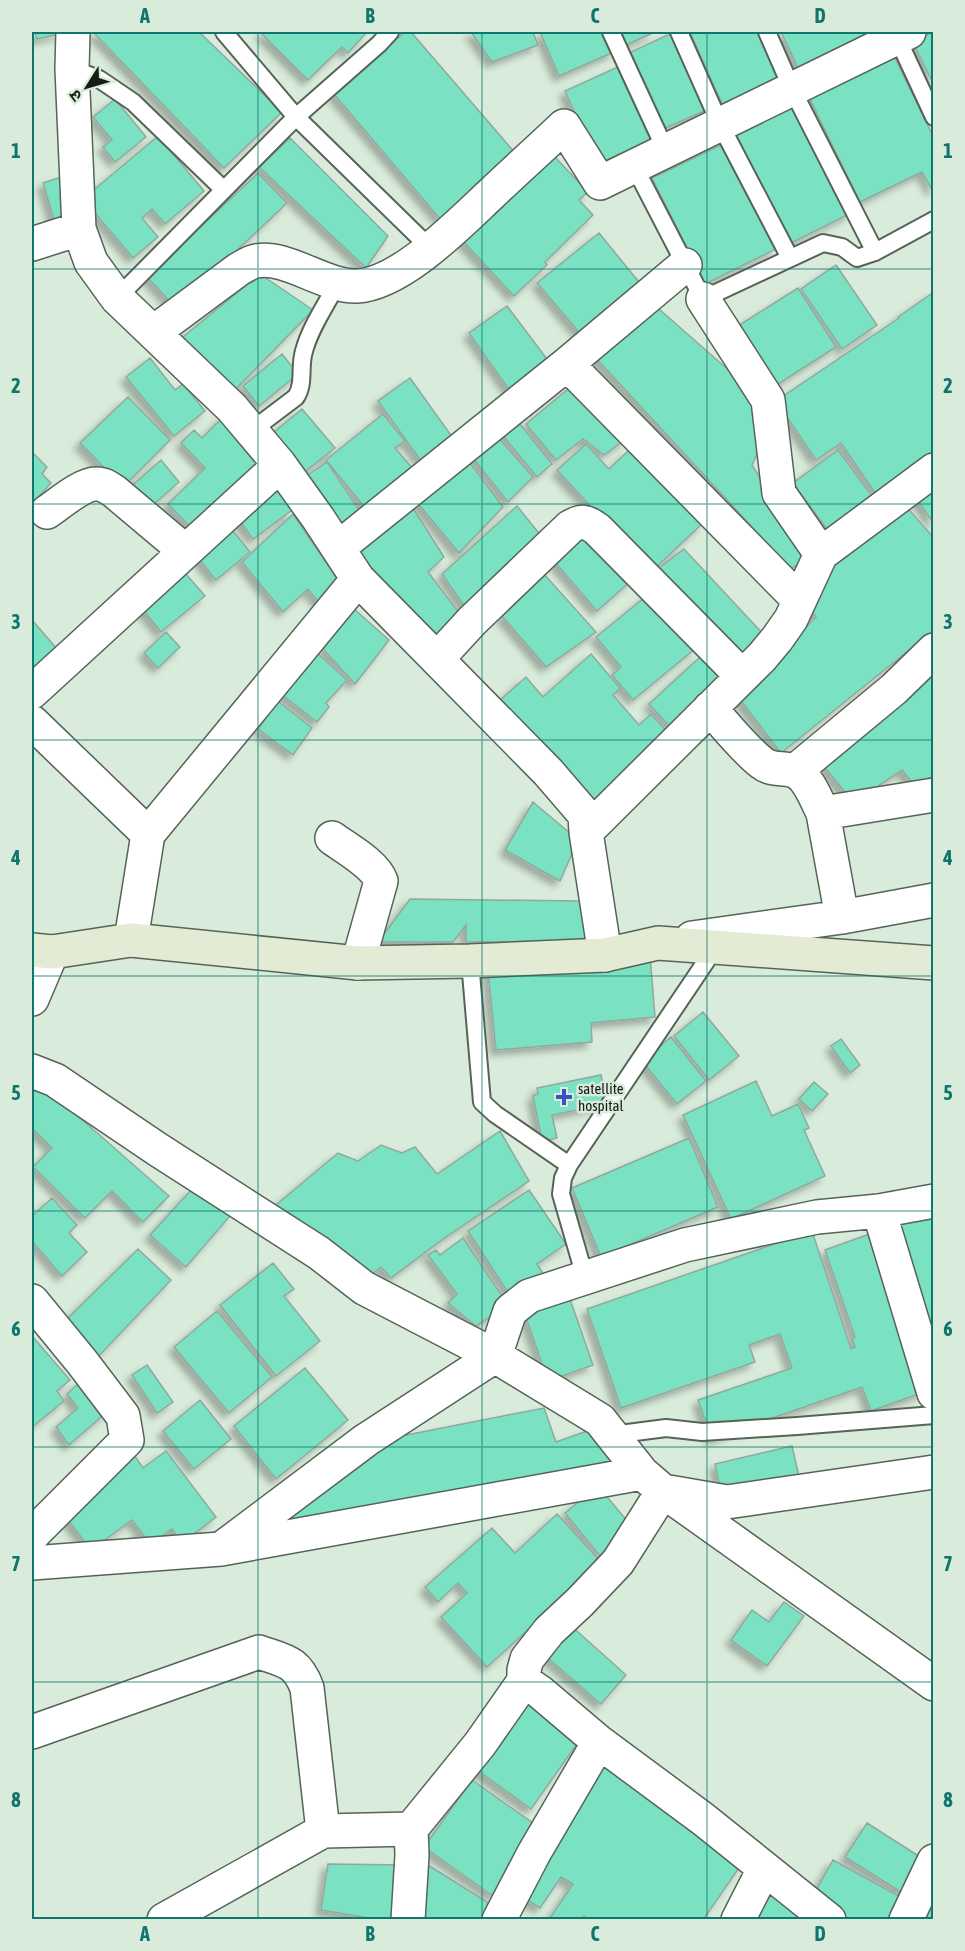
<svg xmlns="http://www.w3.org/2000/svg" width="965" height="1951" font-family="'Asap Condensed','Noto Sans Devanagari',sans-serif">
  <defs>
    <filter id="shadow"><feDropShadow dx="-5.5" dy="5.5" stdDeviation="3" flood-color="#0004"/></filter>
  </defs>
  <rect width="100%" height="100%" fill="#d9ebda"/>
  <path fill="#7ae2c2" stroke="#91a89f" stroke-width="1.5" filter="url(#shadow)" d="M35,32h34l-32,7z
    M93,32h106l83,80 -58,56z
    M260,32h107l-19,21 -6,-6 -34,33z
    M405,32h6l105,122 -76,65 -107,-126z
    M471,32h62l5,13 -46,17z
    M540,32h65l9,20 -55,24z
    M619,32h36l-29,13z
    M674,32l35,77 -46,20 -34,-76z
    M690,32h73l20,45 -61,27z
    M781,32h108l-89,40z
    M934,32v53l-22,-44z
    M892,52l42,86v51l-2,1 -10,-18 -62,30 -53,-109z
    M620,66l33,73 -55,25 -33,-73z
    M793,98l58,115 -60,30 -58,-114z
    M115,99l31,38 -31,25 -12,-15 9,-7 -19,-23z
    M158,136l46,55 -39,33 -13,-15 -10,9 16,19 -25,21 -50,-59z
    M290,138l98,98 -22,32 -107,-101z
    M723,144l53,105 -71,35 -53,-106z
    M553,155l35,37 -9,8 14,15 -48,47 2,3 -33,31 -55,-59z
    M258,173l29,30 -111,105 -29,-31z
    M61,177l12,37 -19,6 -11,-37z
    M599,233l44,54 -60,50 -46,-54z
    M836,265l41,60 -35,24 -41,-60z
    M260,274l53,36 -82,84 -53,-53z
    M798,288l38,59 -67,43 -39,-59z
    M934,292v161l-59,40 -34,-50 -25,17 -40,-59 123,-83 -1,-1z
    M507,306l43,57 -40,28 -41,-58z
    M659,309l99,87 5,45 -11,24 57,91 -18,13 -198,-214z
    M282,354l16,20 -39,32 -16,-20z
    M150,358l25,32 8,-6 22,27 -31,25 -48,-59z
    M410,378l43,60 -32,23 -43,-60z
    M573,385l53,54 -22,16 -21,-16 -27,21 -30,-36z
    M128,397l42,43 -47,47 -43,-44z
    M302,409l33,39 -34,27 -32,-39z
    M383,414l22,27 -10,7 18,21 -48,39 -39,-48z
    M224,416l45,45 -73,72 -28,-29 37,-36 -24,-25 13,-13 8,8z
    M516,419l36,45 -15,13 -37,-45z
    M497,436l36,41 -25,25 -36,-45z
    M586,444l23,25 19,-18 75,72 -52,49 -94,-102z
    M838,450l39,53 -45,33 -39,-53z
    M32,452l15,15 -5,7 9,9 -19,21z
    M161,460l18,22 -33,29 -19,-21z
    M468,460l35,47 -44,46 -43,-52z
    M327,462l36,54 -28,18 -35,-54z
    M934,481v43l-20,-29z
    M276,488l16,22 -39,29 -16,-22z
    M904,504l30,34v92l-153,123 -43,-56 78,-80 -12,-14 15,-28z
    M411,505l33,52 -16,15 32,42 -24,29 -80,-88z
    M517,506l25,31 -75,73 -25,-36z
    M293,514l47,69 -18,23 -14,-17 -25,23 -41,-50z
    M226,522l24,30 -34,28 -25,-31z
    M589,529l43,51 -35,31 -44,-51z
    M684,549l81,87 -19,28 -90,-94z
    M179,566l26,30 -44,36 -25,-31z
    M543,573l53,59 -50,35 -44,-51z
    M650,593l46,55 -63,52 -21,-25 9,-8 -25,-30z
    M353,608l36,32 -34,44 -32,-35z
    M32,620l25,29 -25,20z
    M166,632l14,15 -22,21 -14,-15z
    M315,651l32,29 -21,23 3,4 -12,15 -37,-29z
    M591,654l29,34 -7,7 26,30 12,-11 16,18 -44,39 4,5 -35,32 -94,-106 28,-25 17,20z
    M701,656l21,23 -52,48 -21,-23z
    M934,661v115l-20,9 -12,-15 -30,20 -22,8 -34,-41z
    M278,701l34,27 -19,27 -35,-26z
    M533,802l45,38 -18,41 -55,-31z
    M410,899l168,2 8,6v34l-120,1v-17l-13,17h-75z
    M650,955l5,62 -64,6 1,19 -96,8 -8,-80z
    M703,1012l36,44 -30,24 -35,-44z
    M671,1037l35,44 -29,23 -35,-43z
    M841,1039l19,26 -10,8 -19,-27z
    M601,1075l6,29 -55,11 5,23 -15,3 -9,-45 5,-2 -1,-6z
    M38,1081l131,115 -26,26 -31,-31 -27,27 -52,-51 19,-19 -20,-20v-41z
    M756,1081l16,35 26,-12 11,24 -5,2 21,46 -94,43 -48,-104z
    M814,1082l14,12 -16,17 -13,-12z
    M500,1131l29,50 -86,58 -52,39 -10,-11 -14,11 -91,-73 62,-52 20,8 23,-16 21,8 13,-6 22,27z
    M689,1138l29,69 -117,50 -29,-69z
    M192,1189l38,27 -44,51 -36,-32z
    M529,1190l37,54 -29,20 9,14 -33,22 -45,-69z
    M52,1198l25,27 -8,8 18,19 -25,24 -30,-35v-25z
    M934,1207v112l-15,10 -24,-104z
    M812,1231l39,118 4,-2 -3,-9 3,-1 -30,-87 50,-18 49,160 -53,19 -9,-24 -150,52 -14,-39 94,-32 -12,-34 -31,11 6,17 -134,46 -34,-99z
    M463,1238l45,67 -32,21 -28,-23 9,-9 -29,-39 8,-5 4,5z
    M138,1249l33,31 -76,80 -35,-34z
    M273,1263l21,26 -10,7 36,45 -44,35 -56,-71z
    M569,1296l24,69 -45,16 -24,-69z
    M217,1311l55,66 -43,36 -55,-66z
    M32,1336l38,44 -13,11 7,10 -32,26z
    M147,1365l26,37 -16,11 -25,-38z
    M305,1368l43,52 -72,59 -42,-53z
    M81,1381l26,31 -38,33 -13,-18 22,-19 -11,-14z
    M200,1400l31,39 -37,30 -31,-38z
    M544,1408l12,34 34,-12 27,35 -332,62 -2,-18 103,-70z
    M792,1446l8,35 -78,17 -7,-34z
    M166,1451l50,66 -34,26 -10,-14 -21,16 -19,-25 -41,30 -29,-38 73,-56 8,12z
    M598,1486l35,42 -33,28 -35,-43z
    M557,1514l45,49 -115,104 -46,-50 26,-24 -9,-10 -20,19 -13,-15 67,-59 23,25z
    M784,1602l20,14 -37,50 -36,-26 21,-30 17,12z
    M569,1624l57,51 -25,29 -58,-50z
    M526,1693l58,41 -53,75 -58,-42z
    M607,1756l136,106 -40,58h-114l-5,-4 -3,4h-30l-1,-2 23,-34 -12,-7 -21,31 -19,-12z
    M472,1780l68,48 -47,68 -69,-49z
    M867,1823l58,37 -21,34 -59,-37z
    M833,1860l75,41 -10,19h-51l-36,-21z
    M328,1864l80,1 -12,55h-15l-60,-10z
    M428,1865l67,42 -8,13h-63z
    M934,1875v45h-23z
    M763,1890l42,23 -4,7h-54z"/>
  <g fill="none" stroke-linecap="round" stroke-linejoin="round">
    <defs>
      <path id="lane" d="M224,32l72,85 135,132
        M611,32l55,119
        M679,32l41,92 70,134
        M767,32l25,57 83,163
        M895,33l39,84
        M72,69l27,10 34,23 91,88
        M634,166l69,133 120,-56 19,4 15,11 18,-6 59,-32
        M117,298l179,-181 83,-73 11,-12
        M251,431l45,-34c9,-14 3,-30 8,-46 6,-23 22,-46 33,-67
        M470,961l12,141 13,12 74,51
        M585,1277l-24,-83 2,-16 6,-13 146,-217
        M612,1435l54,-7 36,4 95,-6 137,-11"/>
      <path id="street" d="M73,32l-1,37 7,160
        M32,244l47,-15 12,33 26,36 115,110 48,57 38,53 40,61 190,193 37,43 1,17 19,123
        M703,299l65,101 11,93 42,61 113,-84
        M154,332l85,-63c6,-3 11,-7 17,-8 31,-6 68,26 101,25 44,-2 103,-63 134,-92 24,-23 49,-45 73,-68l36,57 309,-151
        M567,364l232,236
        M47,512c12,-8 36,-29 50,-28 7,0 12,4 18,8l70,59
        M338,548l229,-184 118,-99
        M437,659l35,-38 98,-94c12,-7 16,-6 27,2l145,147
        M32,692l248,-227
        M710,708c15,17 35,42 52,55 10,8 21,4 32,8 14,5 23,30 29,42
        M32,722l116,112
        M795,771l99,-82 40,-39
        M586,832l176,-175 15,-18 14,-20 30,-65
        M332,838c15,11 43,26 49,43l-23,82
        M842,917l-19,-104 111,-18
        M692,938l150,-21 92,-17
        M131,940l17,-106 210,-255
        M32,999l20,-47
        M32,1071l23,9 102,69 162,104 45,35 131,68 105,64 42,53 21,18 271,193
        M879,1211l55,182
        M32,1301l50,61 41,54 4,24 -95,95
        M221,1549l145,-109 129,-84 15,-45 19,-15 156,-51 132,-28 62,-6 55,-10
        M32,1563l189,-14 421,-76
        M524,1681v-11l3,-11 22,-28 31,-29 38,-40 45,-71 64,11 207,-30
        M32,1732l227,-80c26,9 38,9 48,36l16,143
        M164,1920l159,-89 88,-2
        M408,1920l4,-65 -1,-26 69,-85 44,-63 16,11 59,50 104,77 126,101
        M499,1920l35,-67 65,-111
        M738,1920l26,-51
        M906,1920l28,-59"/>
      <path id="secondary" d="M32,950l20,2 79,-12 227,23 112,-2 135,-6 53,-12 276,20"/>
    </defs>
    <use href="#lane" stroke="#566457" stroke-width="20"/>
    <use href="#street" stroke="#566457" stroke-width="36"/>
    <use href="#secondary" stroke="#566457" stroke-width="36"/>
    <use href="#lane" stroke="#fff" stroke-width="16"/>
    <use href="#street" stroke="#fff" stroke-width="33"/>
    <use href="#secondary" stroke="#e4ebd5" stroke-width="33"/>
  </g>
  <path fill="none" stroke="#0f766e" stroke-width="1.5" stroke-opacity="0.55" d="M258,32v1888M482,32v1888M707,32v1888M32,269h902M32,504h902M32,740h902M32,976h902M32,1211h902M32,1447h902M32,1682h902"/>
  <path fill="#3c51c4" stroke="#d9ebda" stroke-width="2" d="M561 1088h6v6h6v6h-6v6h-6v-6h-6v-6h6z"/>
  <g text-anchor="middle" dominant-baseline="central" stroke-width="5" stroke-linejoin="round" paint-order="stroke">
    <g font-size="15" fill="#161c16" stroke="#d9ebda" text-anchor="start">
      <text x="578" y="1088">satellite<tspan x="578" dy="17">hospital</tspan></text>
    </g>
  </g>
  <rect width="965" height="1951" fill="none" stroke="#d9ebda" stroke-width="66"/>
  <g transform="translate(87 87) rotate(233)" stroke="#d9ebda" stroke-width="4.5" paint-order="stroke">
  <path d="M0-4.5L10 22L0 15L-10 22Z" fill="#161c16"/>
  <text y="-9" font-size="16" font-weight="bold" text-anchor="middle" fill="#161c16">उ</text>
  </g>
  <rect x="33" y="33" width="899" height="1885" fill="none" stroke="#0f766e" stroke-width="2"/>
  <g font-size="20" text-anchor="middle" font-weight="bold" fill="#0f766e">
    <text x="145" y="23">A</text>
    <text x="370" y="23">B</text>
    <text x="595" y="23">C</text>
    <text x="820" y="23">D</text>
    <text x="16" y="158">1</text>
    <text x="948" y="158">1</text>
    <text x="16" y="393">2</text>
    <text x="948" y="393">2</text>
    <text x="16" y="629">3</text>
    <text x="948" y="629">3</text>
    <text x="16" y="865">4</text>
    <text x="948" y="865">4</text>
    <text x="16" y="1100">5</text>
    <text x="948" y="1100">5</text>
    <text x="16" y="1336">6</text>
    <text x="948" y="1336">6</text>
    <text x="16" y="1571">7</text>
    <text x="948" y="1571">7</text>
    <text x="16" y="1807">8</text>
    <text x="948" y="1807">8</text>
    <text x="145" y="1941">A</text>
    <text x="370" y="1941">B</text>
    <text x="595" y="1941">C</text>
    <text x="820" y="1941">D</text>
  </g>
</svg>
